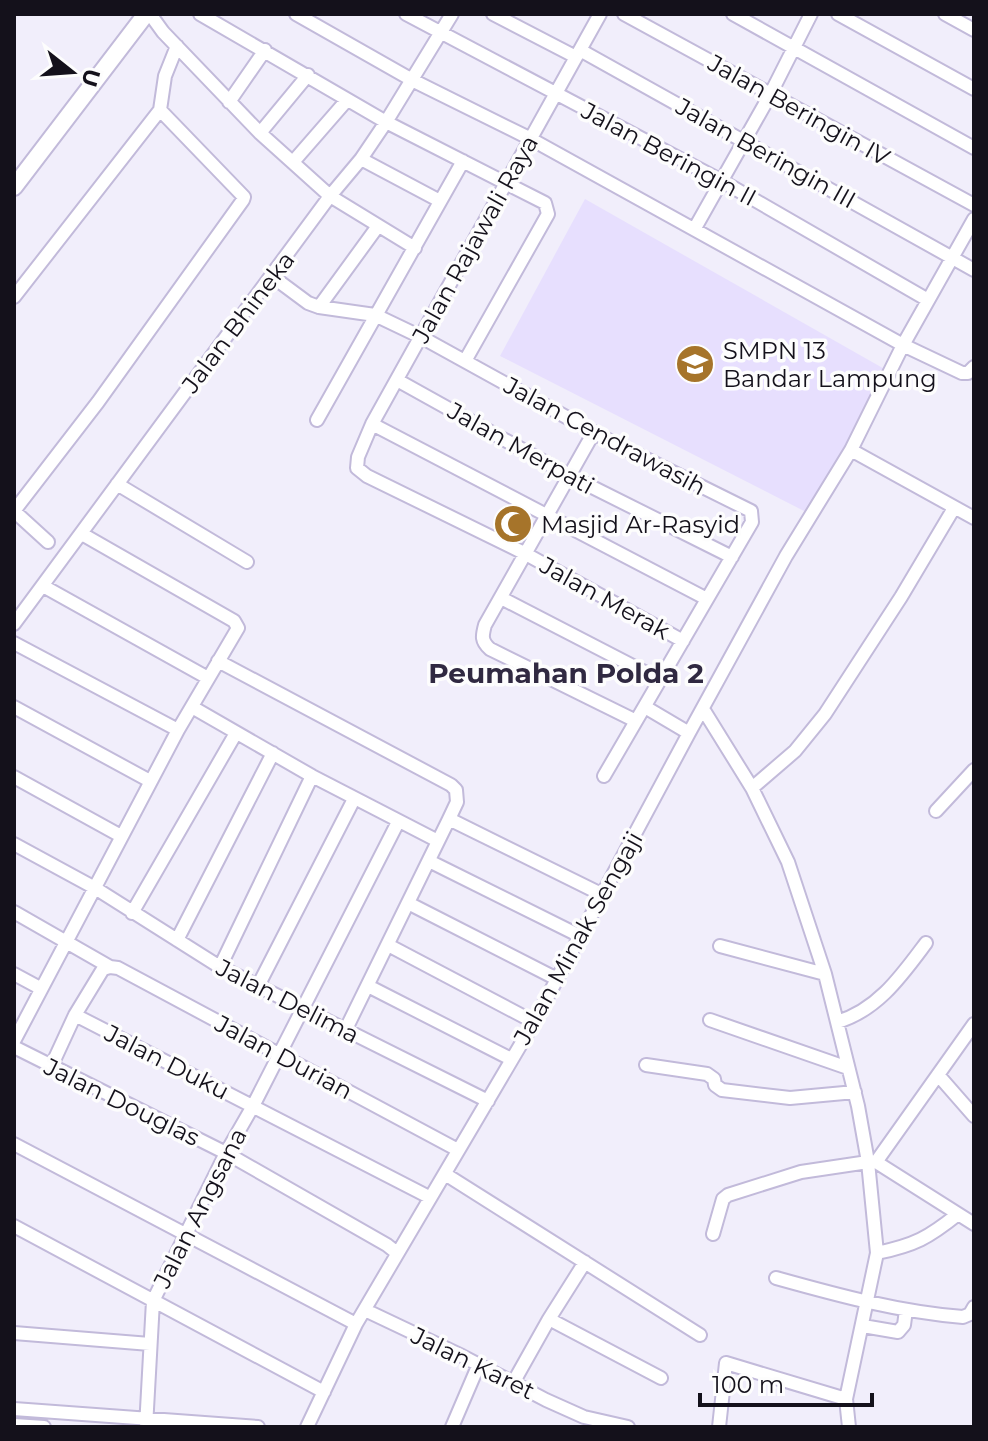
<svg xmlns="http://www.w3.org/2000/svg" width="988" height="1441" font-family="Montserrat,sans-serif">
  <rect width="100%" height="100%" fill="#f1eefb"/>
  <path fill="#e7dffe" d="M585,199l303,172 -80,142 -308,-157z"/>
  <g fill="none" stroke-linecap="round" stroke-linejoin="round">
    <defs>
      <path id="minor" d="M150,14l13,18 97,101 70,63 85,52
        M200,14l186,108 159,81 3,11 -83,147
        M296,14l118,67 115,57 374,207 59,28h6l6,-6
        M406,14l314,166 208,120
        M493,14l83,43
        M600,14l-228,410 -14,33 -1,11 10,8 157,77 159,88
        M624,14l350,191
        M733,14l241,134
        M838,14l136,75
        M945,14l29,16
        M580,50l394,220
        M229,102l36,-52
        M260,133l48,-58
        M361,159l79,42
        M293,162l54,-62
        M695,228l75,-133 41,-81
        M273,277l35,26 11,4 56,8 46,22 185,102 145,72 1,11 -148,254
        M14,297l146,-187 5,-34 12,-30
        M319,307l59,-81
        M397,380l171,95 164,82
        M317,420l146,-259
        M372,424l335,175
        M594,432l-109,193c-3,11 -4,16 5,24l146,72
        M851,450l123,68
        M117,484l130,78
        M14,511l84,-109 145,-202 1,-3 -84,-87
        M14,511l34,31
        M43,586l165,92
        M501,598l159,82
        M14,624l316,-428 31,-37 25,-37 66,-108
        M14,643l164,87
        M218,661l233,124 5,5 1,12 -8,17 -104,212
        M14,707l136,74
        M192,707l120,69 126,65
        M645,707l44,26
        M703,709l49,79 36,74 37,112 33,132 10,56 9,91 -31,146 3,28
        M14,777l107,59
        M752,788l43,-37 30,-37 76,-117 53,-89
        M936,811l38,-41
        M449,819l154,76
        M14,844l81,44 125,79 268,134
        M429,861l151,75
        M408,903l149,76
        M14,912l96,55 8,1 340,182
        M132,913l104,-180
        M177,940l96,-187
        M388,945l146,77
        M720,946l105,28
        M220,967l92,-191
        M14,974l26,14
        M258,986l96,-187
        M368,986l143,73
        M75,1015l354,182
        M710,1020l138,48
        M837,1022c41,-12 65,-47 89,-79
        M14,1041l164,-311 60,-102 -4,-7 -152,-87
        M14,1047l212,106 161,92 10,8
        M646,1065l61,9 7,5 1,6 7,5 68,8 65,-6
        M51,1067l24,-52 28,-46 7,-2
        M939,1076l35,40
        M14,1144l342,180
        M876,1162l98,-138
        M445,1174l255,161
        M14,1226l310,166
        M713,1234l10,-35 5,-4 73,-23 67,-10h8l98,62
        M877,1253c38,-8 51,-15 81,-39
        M776,1278c61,17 123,34 187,39l7,-3 4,-7
        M365,1310l97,46 84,44 38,17 44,10
        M549,1319l112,59
        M863,1326l35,6 6,-7 2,-15
        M14,1333l136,11
        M513,1383l36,-64 36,-57
        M14,1409l244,18
        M14,1425l30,2
        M146,1427l7,-126 73,-148 27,-47 145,-284
        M307,1427l49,-103 178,-302 155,-289 97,-177 65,-106 52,-105 71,-126
        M452,1427l27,-63
        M719,1427l7,-64 120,36"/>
      <path id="tertiary" d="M14,187l132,-173"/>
    </defs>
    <use href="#minor" stroke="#c2bada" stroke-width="16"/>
    <use href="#tertiary" stroke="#c2bada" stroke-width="20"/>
    <use href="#minor" stroke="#fff" stroke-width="12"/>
    <use href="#tertiary" stroke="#fff" stroke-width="16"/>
  </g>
  <defs>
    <symbol id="school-disc" viewBox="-11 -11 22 22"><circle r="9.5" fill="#a6742a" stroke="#fdfdfd"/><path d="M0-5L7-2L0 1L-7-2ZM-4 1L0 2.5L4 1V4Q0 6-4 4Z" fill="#fff"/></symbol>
    <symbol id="mosque-disc" viewBox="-11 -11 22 22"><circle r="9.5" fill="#a6742a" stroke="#fdfdfd"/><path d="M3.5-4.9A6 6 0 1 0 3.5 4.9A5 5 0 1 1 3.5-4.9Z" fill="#fff"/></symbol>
  </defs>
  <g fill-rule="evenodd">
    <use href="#school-disc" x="673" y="342" width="44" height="44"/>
    <use href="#mosque-disc" x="491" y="502" width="44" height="44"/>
  </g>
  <g text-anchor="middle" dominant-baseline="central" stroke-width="7" stroke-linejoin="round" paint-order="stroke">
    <g font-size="24" fill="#14111b" stroke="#fdfdfd">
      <text transform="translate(799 110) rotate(29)">Jalan Beringin IV</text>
      <text transform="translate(766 153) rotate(29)">Jalan Beringin III</text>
      <text transform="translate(669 154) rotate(28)">Jalan Beringin II</text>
      <text transform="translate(475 239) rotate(-61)">Jalan Rajawali Raya</text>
      <text transform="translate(238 322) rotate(-53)">Jalan Bhineka</text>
      <text transform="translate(605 436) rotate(28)">Jalan Cendrawasih</text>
      <text transform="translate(521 448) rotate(29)">Jalan Merpati</text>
      <text transform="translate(605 598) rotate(29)">Jalan Merak</text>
      <text transform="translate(578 938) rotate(-61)">Jalan Minak Sengaji</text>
      <text transform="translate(288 1001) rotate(27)">Jalan Delima</text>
      <text transform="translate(284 1057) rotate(28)">Jalan Durian</text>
      <text transform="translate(167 1062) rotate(27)">Jalan Duku</text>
      <text transform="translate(122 1102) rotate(26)">Jalan Douglas</text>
      <text transform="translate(200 1208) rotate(-63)">Jalan Angsana</text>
      <text transform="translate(473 1363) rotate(26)">Jalan Karet</text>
    </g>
    <g font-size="24" fill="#14111b" stroke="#fdfdfd" text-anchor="start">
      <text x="723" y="350">SMPN 13<tspan x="723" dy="28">Bandar Lampung</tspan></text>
      <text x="541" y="524">Masjid Ar-Rasyid</text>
    </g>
    <g font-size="28" font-weight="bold" fill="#302941" stroke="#fdfdfd">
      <text x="566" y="673">Peumahan Polda 2</text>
    </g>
  </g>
  <rect width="988" height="1441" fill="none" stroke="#14111b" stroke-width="32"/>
  <g transform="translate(72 72) rotate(107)" stroke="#fdfdfd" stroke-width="6" paint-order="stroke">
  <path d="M0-6L14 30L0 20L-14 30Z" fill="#14111b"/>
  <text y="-12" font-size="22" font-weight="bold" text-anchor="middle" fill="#14111b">U</text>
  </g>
  <path d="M700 1393v12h172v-12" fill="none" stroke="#14111b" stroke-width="4"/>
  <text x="712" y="1393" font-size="24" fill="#14111b" stroke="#fdfdfd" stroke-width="6" paint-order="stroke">100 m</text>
</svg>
